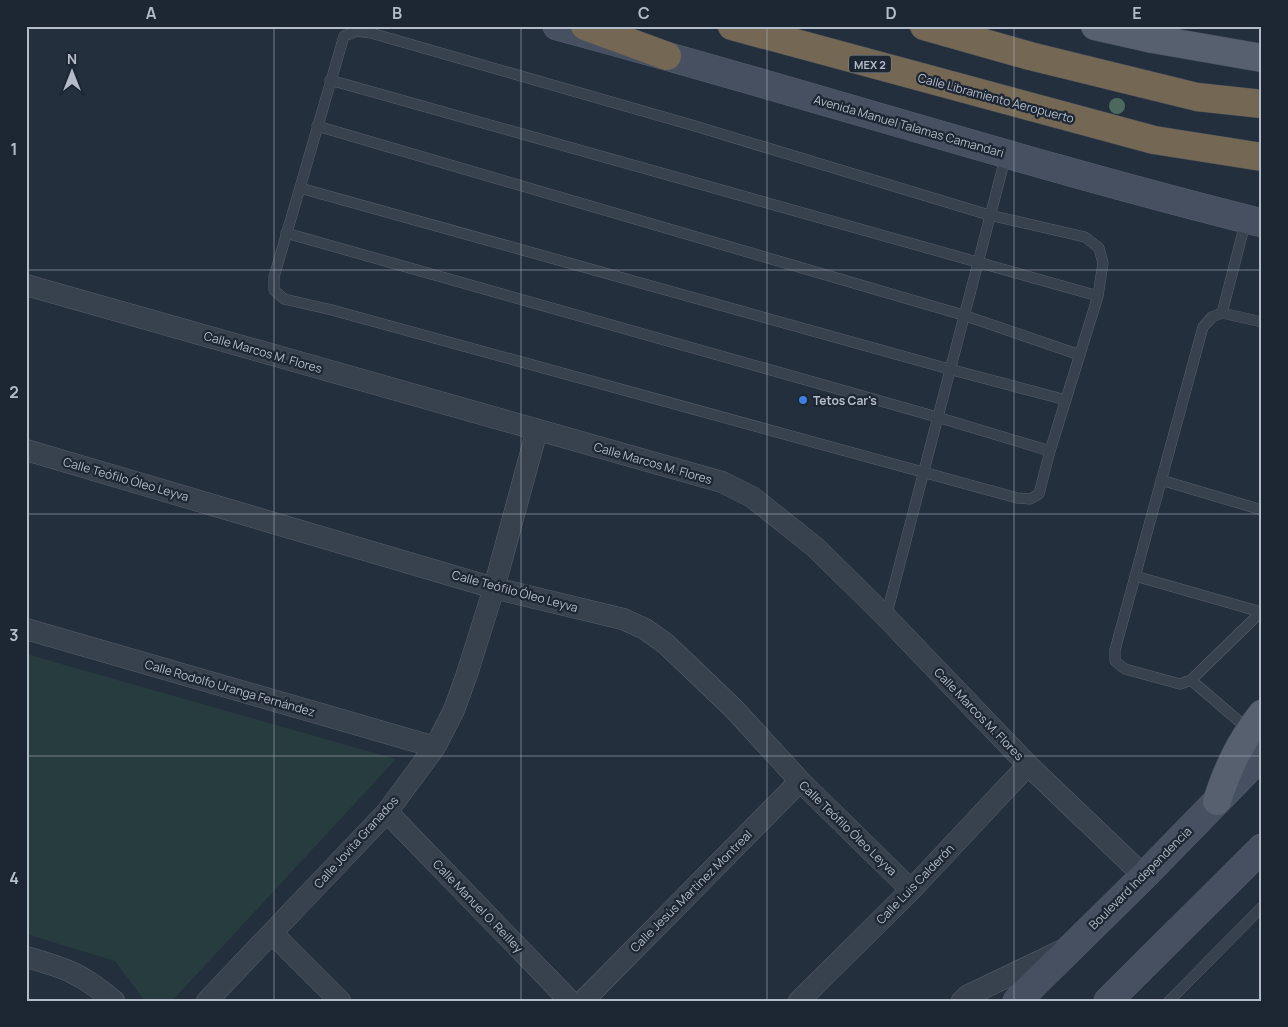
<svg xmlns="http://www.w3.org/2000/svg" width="1288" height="1027" font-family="Manrope,sans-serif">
  <rect width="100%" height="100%" fill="#242f3e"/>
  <path fill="#263c3f" d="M26,654l370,105 -224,242h-27l-30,-40 -89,-27z"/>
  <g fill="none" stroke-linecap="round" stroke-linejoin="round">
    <defs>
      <path id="lane" d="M357,31l14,2 324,93 294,89 96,22 14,11 4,15 -5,33 -48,155 -11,43 -9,5 -13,-1 -685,-188 -48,-11 -10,-9v-13l70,-241z
        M330,80l768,216
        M317,126l646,189 117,40
        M300,188l649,181 117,31
        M286,233l651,184 113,34
        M1222,313l24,-93
        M1262,322l-40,-9 -10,4 -9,10 -88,323v11l10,8 55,15 11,-4 71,-69
        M1161,480l101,30
        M1135,576l126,36
        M886,617l120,-462
        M1191,680l57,49
        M1169,1001l93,-94"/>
      <path id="street" d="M26,285l696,197 30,15 63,50 71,70 142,148 116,111
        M26,450l468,138 129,31 22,10 21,15 68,65 66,72 111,109
        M26,629l409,118
        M387,812l183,189
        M272,933l68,68
        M26,957c40,11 56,17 88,44
        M207,1001l180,-189 48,-65 19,-37 13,-36 27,-86 43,-158
        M583,1001l217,-220
        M799,1001l112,-111 117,-125
        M962,1001l5,-5 96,-46"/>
      <path id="secondary" d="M557,26c236,63 468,138 705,197
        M1017,1001l127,-125 118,-121
        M1108,1001l154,-153"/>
      <path id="primary" d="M1095,26l58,13 109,19
        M1217,801c11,-34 23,-59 45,-87"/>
      <path id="highway" d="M585,26l82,30
        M732,26l422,114 108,17
        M924,26l106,30 167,41 65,7"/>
    </defs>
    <use href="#lane" stroke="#565f6c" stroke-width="11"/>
    <use href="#street" stroke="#565f6c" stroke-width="22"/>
    <use href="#secondary" stroke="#565f6c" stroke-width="29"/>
    <use href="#primary" stroke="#414a57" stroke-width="29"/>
    <use href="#highway" stroke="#434c59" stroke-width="29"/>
    <use href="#lane" stroke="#38414e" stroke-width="10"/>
    <use href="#street" stroke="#38414e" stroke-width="21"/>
    <use href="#secondary" stroke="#465061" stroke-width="28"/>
    <use href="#primary" stroke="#56606e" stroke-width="28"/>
    <use href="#highway" stroke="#746855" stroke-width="28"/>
  </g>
  <circle fill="#4b6a5d" cx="1117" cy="106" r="8"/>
  <path fill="none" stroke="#b4bcc9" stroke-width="1" stroke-opacity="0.55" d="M274,26v975M521,26v975M767,26v975M1014,26v975M26,270h1236M26,514h1236M26,756h1236"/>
  <circle fill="#3f7fe0" stroke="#1d2633" stroke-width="2" cx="803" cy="400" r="5"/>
  <g text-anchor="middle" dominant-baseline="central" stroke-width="4.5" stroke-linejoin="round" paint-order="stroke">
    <rect fill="#1d2633" stroke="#878f9c" stroke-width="1" x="849" y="55.5" width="42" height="17" rx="4"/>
    <g font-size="11" font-weight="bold" fill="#b4bcc9">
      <text x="870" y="64">MEX 2</text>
    </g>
    <g font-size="12" fill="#b4bcc9" stroke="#1d2633">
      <text transform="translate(996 98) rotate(15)">Calle Libramiento Aeropuerto</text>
      <text transform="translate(909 126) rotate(16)">Avenida Manuel Talamas Camandari</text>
      <text transform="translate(263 352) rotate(16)">Calle Marcos M. Flores</text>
      <text transform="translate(653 463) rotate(16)">Calle Marcos M. Flores</text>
      <text transform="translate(126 479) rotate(16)">Calle Teófilo Óleo Leyva</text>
      <text transform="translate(515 591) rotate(15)">Calle Teófilo Óleo Leyva</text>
      <text transform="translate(230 688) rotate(16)">Calle Rodolfo Uranga Fernández</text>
      <text transform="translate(979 714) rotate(46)">Calle Marcos M. Flores</text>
      <text transform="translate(848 828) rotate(44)">Calle Teófilo Óleo Leyva</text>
      <text transform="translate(356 842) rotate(-48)">Calle Jovita Granados</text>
      <text transform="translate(1140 878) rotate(-45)">Boulevard Independencia</text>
      <text transform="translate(915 884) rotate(-46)">Calle Luis Calderón</text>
      <text transform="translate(691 891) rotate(-45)">Calle Jesús Martínez Montreal</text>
      <text transform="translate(478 906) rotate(46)">Calle Manuel O. Reilley</text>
    </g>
    <g font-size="12" font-weight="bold" fill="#b4bcc9" stroke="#1d2633" text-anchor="start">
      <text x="813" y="400">Tetos Car's</text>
    </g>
  </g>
  <rect width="1288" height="1027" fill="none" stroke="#1d2633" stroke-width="55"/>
  <g transform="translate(72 72)" stroke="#1d2633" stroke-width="4" paint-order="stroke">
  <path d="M0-4L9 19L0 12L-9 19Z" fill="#b4bcc9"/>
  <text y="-8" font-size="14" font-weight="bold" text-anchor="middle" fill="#b4bcc9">N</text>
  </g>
  <rect x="28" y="28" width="1232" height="972" fill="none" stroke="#b4bcc9" stroke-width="2"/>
  <g font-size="16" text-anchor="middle" font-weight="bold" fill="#b4bcc9">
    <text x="151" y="19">A</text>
    <text x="397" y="19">B</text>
    <text x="644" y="19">C</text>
    <text x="891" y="19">D</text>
    <text x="1137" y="19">E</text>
    <text x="14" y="155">1</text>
    <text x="14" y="398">2</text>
    <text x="14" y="641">3</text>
    <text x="14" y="884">4</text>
  </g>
</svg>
